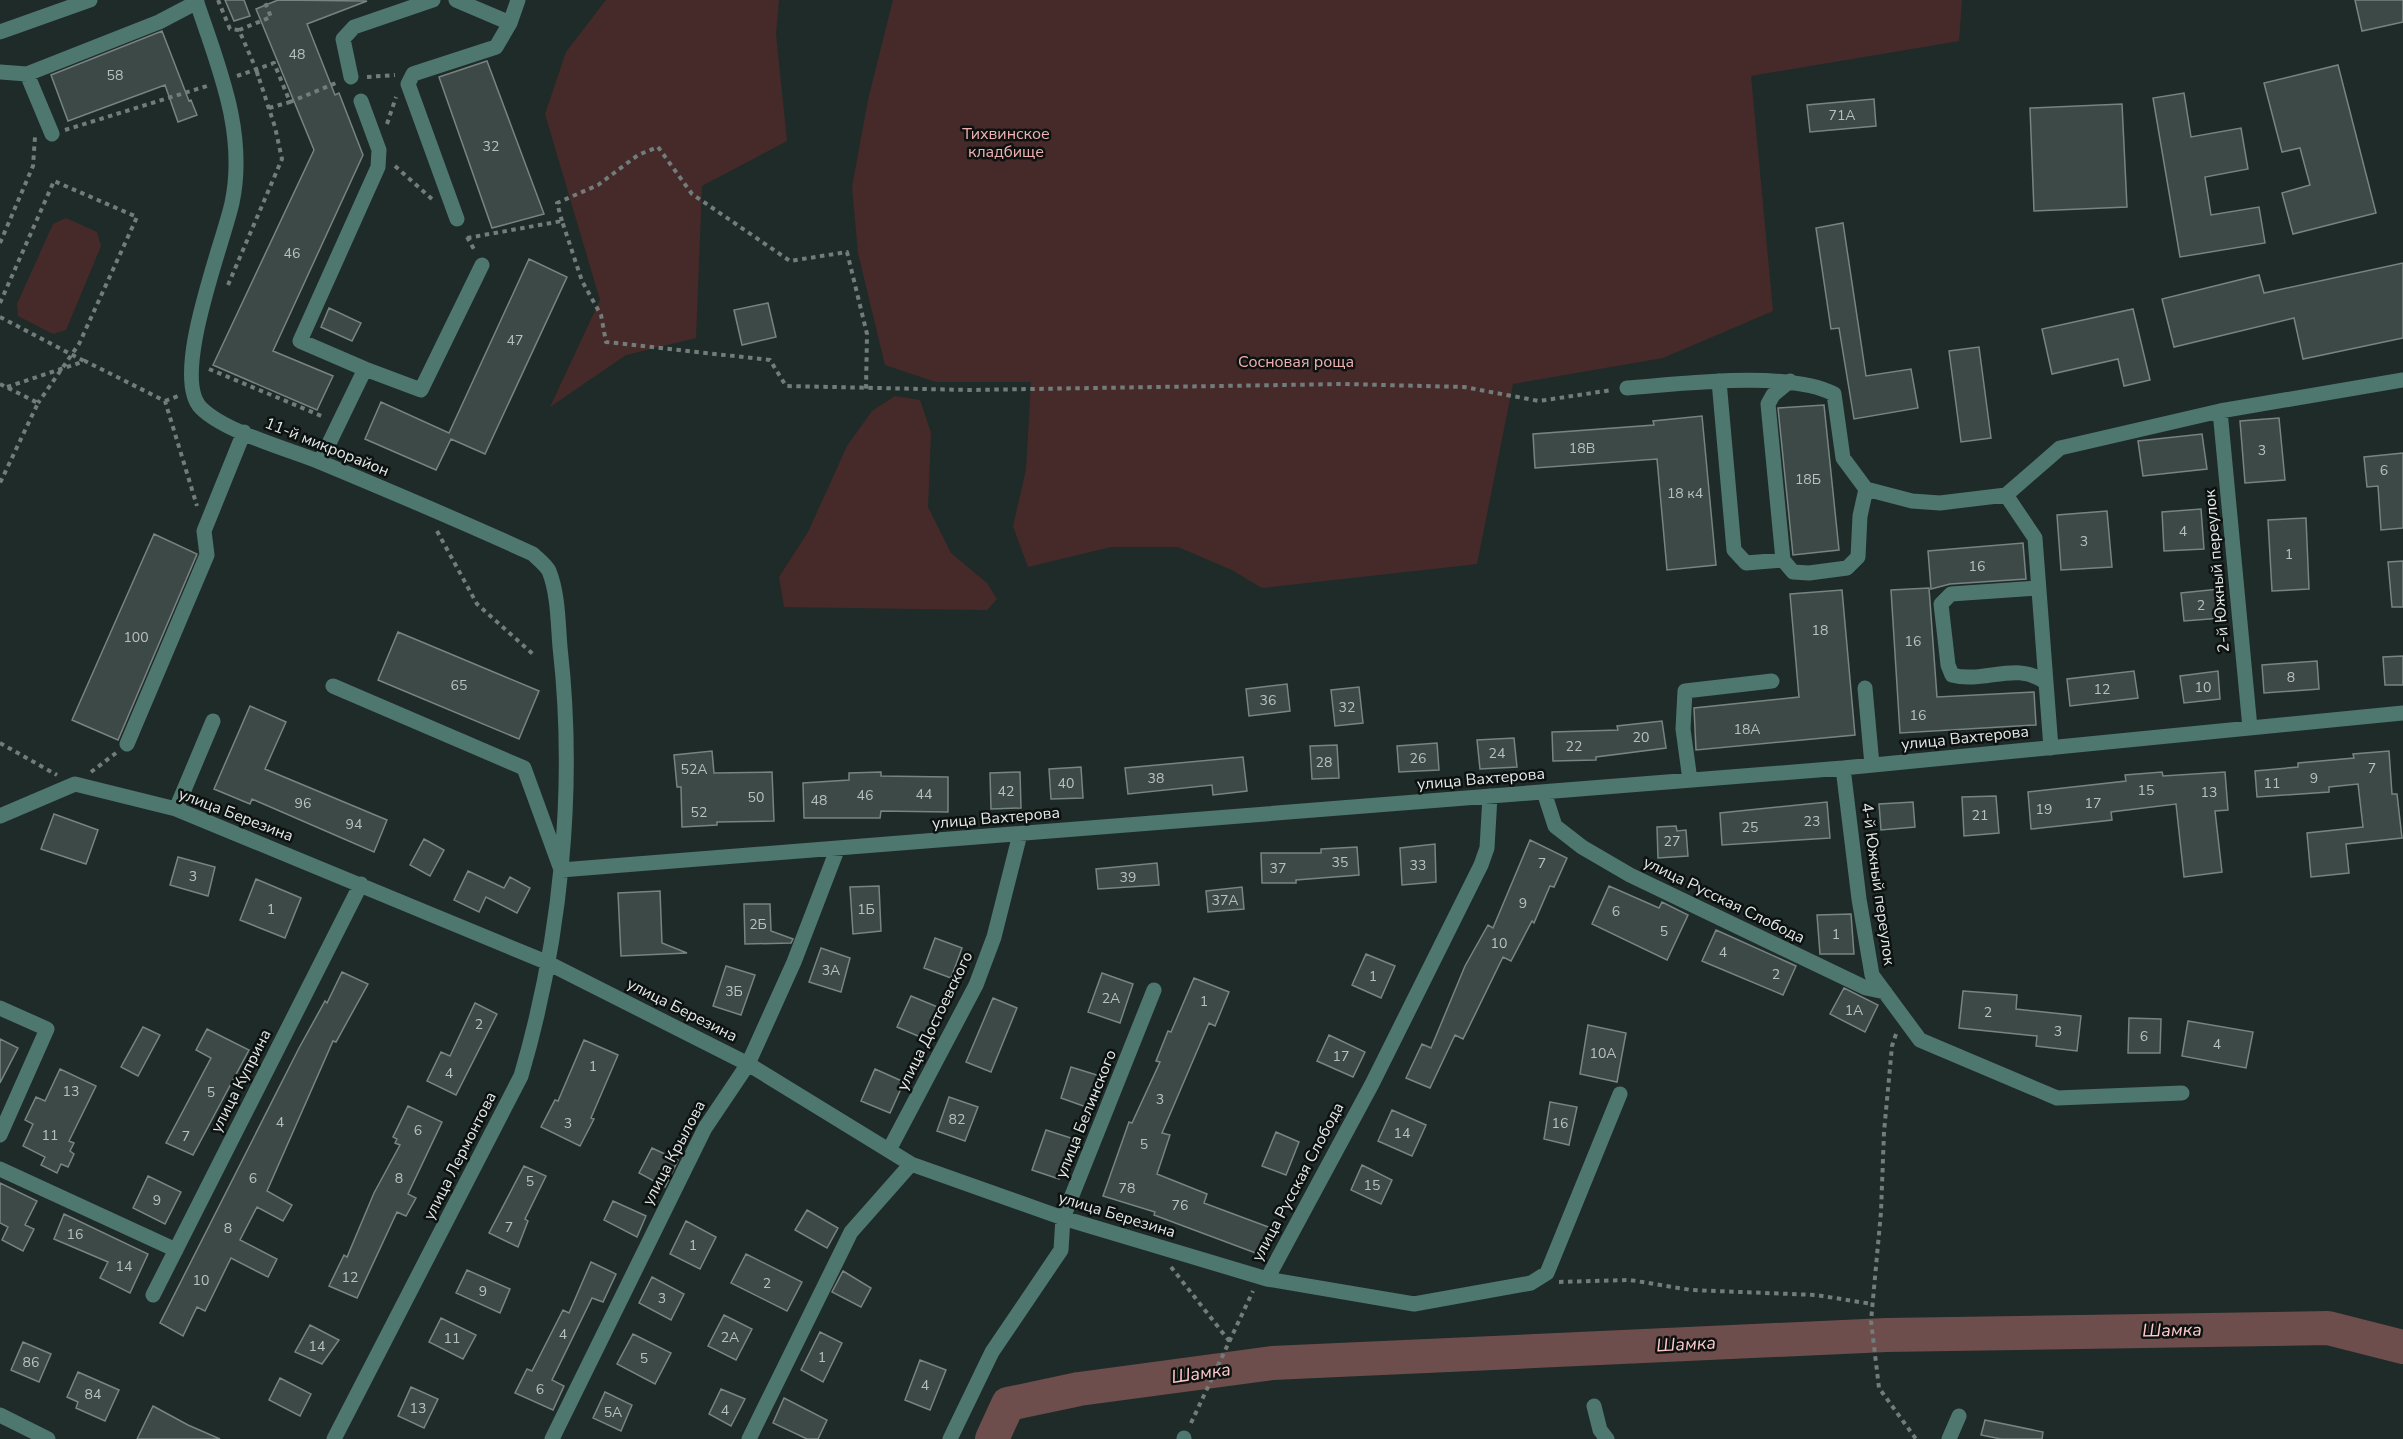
<svg xmlns="http://www.w3.org/2000/svg" width="2403" height="1439" font-family="'Nunito Sans',sans-serif">
  <rect width="100%" height="100%" fill="#1f2b28"/>
  <path fill="#462a2a" d="M606,0h173l-3,34 11,107 -85,45 -6,152 -70,17 -76,52 50,-107 -55,-186 21,-62z
    M893,0h1069l-3,41 -208,35 22,235 -110,47 -150,26 -36,180 -215,24 -30,-18 -54,-23h-67l-83,20 -15,-41 13,-56 5,-88h-95l-51,-17 -27,-112 -6,-66 16,-87z
    M66,218l31,14 4,14 -35,84 -13,4 -35,-18 -1,-12 36,-80z
    M895,396l25,4 11,33 -3,74 23,46 36,30 10,16 -10,11 -203,-3 -5,-30 29,-45 39,-86 25,-35z"/>
  <g fill="none" stroke-linecap="round" stroke-linejoin="round">
    <path stroke="#6e4d4d" stroke-width="34" d="M992,1439l16,-35 71,-15 193,-26 614,-28 442,-7 75,19"/>
  </g>
  <path fill="#3d4946" stroke="#778481" stroke-width="1.5" d="M225,0h19l6,16 -16,5z
    M278,0l89,1 -60,23 28,71 4,-2 24,62 -90,196 60,25 -16,34 -104,-45 101,-215 -58,-141z
    M2355,0h48v22l-41,9z
    M162,31l27,70 2,-1 6,15 -19,7 -13,-37 -97,36 -17,-46z
    M487,61l57,153 -52,14 -53,-151z
    M2338,65l38,148 -83,21 -11,-41 28,-8 -10,-37 -18,4 -18,-69z
    M2184,93l7,44 50,-9 7,41 -43,8 6,38 48,-8 6,36 -85,14 -27,-159z
    M1874,99l2,27 -66,6 -3,-27z
    M2122,104l5,103 -93,4 -4,-103z
    M1843,223l23,153 45,-7 7,39 -64,11 -15,-91 -8,1 -15,-101z
    M529,259l38,18 -82,177 -34,-15 -15,31 -71,-31 16,-37 68,31z
    M2403,263v75l-100,21 -9,-41 -120,29 -12,-48 97,-24 5,18z
    M768,303l8,34 -34,8 -8,-35z
    M329,308l32,15 -9,18 -31,-14z
    M2133,309l17,71 -26,6 -6,-27 -66,15 -10,-45z
    M1979,347l12,91 -30,4 -12,-91z
    M1824,405l15,145 -46,5 -15,-147z
    M1702,416l14,149 -49,5 -10,-111 -122,9 -2,-34 121,-9 -1,-4z
    M2279,418l6,62 -40,3 -5,-62z
    M2202,434l5,35 -64,7 -5,-35z
    M2403,453v75l-22,2 -3,-44 -11,1 -3,-30z
    M2201,509l3,40 -40,2 -2,-39z
    M2107,511l5,56 -51,3 -4,-55z
    M2306,518l3,71 -37,2 -4,-71z
    M154,534l43,20 -79,186 -46,-20z
    M2023,543l3,36 -76,5 -19,5 -3,-38z
    M2403,561v46h-11l-4,-45z
    M1929,588l8,109 97,-5 2,33 -136,8 -9,-143z
    M2219,589l3,29 -38,3 -3,-28z
    M1842,590l13,145 -159,15 -2,-42 105,-11 -9,-103z
    M398,632l141,59 -20,48 -141,-59z
    M2403,656v29h-18l-2,-28z
    M2317,661l2,28 -55,4 -2,-28z
    M2134,671l4,27 -68,8 -3,-27z
    M2218,671l2,28 -36,4 -4,-27z
    M1287,684l3,27 -41,5 -3,-27z
    M1359,687l4,36 -28,3 -4,-36z
    M250,706l36,16 -21,47 122,51 -13,32 -122,-53 -2,5 -36,-15z
    M1662,721l4,27 -70,9v3l-43,1 -1,-29 66,-2 -1,-4z
    M1514,738l3,29 -37,2 -3,-29z
    M1437,743l2,27 -40,2 -2,-26z
    M1337,745l2,33 -27,1 -2,-33z
    M712,751l2,22 58,-1 2,49 -57,1v3l-35,2 -1,-40h-4l-3,-32z
    M2389,751l3,43h5l5,44 -56,6 3,29 -38,4 -4,-44 56,-6 -5,-43 -29,3v5l-72,5 -2,-26 43,-4v-4l56,-5 -1,-4z
    M1243,757l4,34 -34,4 -1,-10 -84,9 -3,-26z
    M1081,767l2,31 -32,1 -2,-30z
    M881,772v4l67,1v35l-67,-1 -1,7h-76l-1,-35 46,-3v-7z
    M1020,772l1,36 -30,1 -1,-36z
    M2162,772l1,4 62,-4 3,38 -13,1 7,61 -38,5 -8,-73 -65,8 1,8 -81,9 -3,-37 98,-11 -1,-6z
    M1996,796l3,37 -35,3 -2,-39z
    M1827,802l3,36 -108,7 -2,-32z
    M1913,802l2,25 -34,3 -2,-26z
    M54,814l44,16 -12,34 -45,-15z
    M1676,826l1,5 9,-1 2,26 -30,2 -1,-31z
    M424,839l20,11 -14,26 -20,-11z
    M1530,840l37,18 -13,29 -4,-1 -16,37 -2,-2 -21,40 -8,-4 -40,82 -8,-4 -25,53 -24,-10 16,-34 9,4 34,-82 23,-41 5,3z
    M1435,844l1,38 -34,3 -2,-37z
    M1357,847l2,28 -63,5v3h-34l-1,-30h60v-4z
    M178,857l37,10 -7,29 -38,-11z
    M1157,863l2,22 -61,4 -2,-20z
    M468,871l36,17 6,-11 20,11 -13,25 -31,-16 -7,15 -25,-12z
    M256,879l45,19 -16,40 -45,-18z
    M879,886l2,45 -28,3 -3,-47z
    M1609,886l50,22 3,-6 26,13 -21,45 -75,-36z
    M1242,887l2,22 -36,3 -2,-21z
    M660,891l2,52 25,10 -66,3 -3,-63z
    M744,904h26l1,27 22,8 -2,4 -46,1z
    M1851,914l3,40h-34l-3,-39z
    M1716,930l80,36 -13,29 -81,-34z
    M935,938l27,10 -11,30 -27,-10z
    M821,948l29,10 -9,34 -32,-10z
    M1366,954l29,12 -14,32 -29,-13z
    M726,966l29,9 -14,40 -28,-9z
    M342,972l26,12 -32,58 -3,-1 -66,150 25,14 -9,16 -26,-14 -17,33 37,19 -9,18 -37,-19 -26,53 -8,-4 -14,29 -23,-13 139,-275 26,-47 2,2z
    M1102,973l31,11 -13,39 -32,-11z
    M1194,978l35,14 -14,34 -6,-3 -47,110 8,2 -13,39 50,20 -3,9 67,25 -10,27 -107,-40 1,-3 -52,-16 26,-74 3,1 28,-61 -4,-1 12,-30 3,1z
    M1844,988l34,17 -13,27 -35,-18z
    M1963,991l54,4 -1,14 65,7 -4,35 -41,-5 1,-10 -78,-8z
    M911,996l29,12 -15,31 -28,-12z
    M993,998l24,10 -26,64 -25,-10z
    M475,1003l22,11 -41,81 -29,-14 14,-29 9,4z
    M2129,1018l32,1 -1,34h-32z
    M2188,1021l65,11 -7,36 -64,-12z
    M1588,1025l38,8 -9,49 -37,-8z
    M143,1027l17,8 -22,41 -17,-9z
    M207,1029l42,21 -56,105 -27,-12 45,-85 -15,-8z
    M1329,1035l36,17 -12,25 -36,-16z
    M0,1039l18,9 -18,35z
    M584,1040l34,15 -27,63 3,1 -14,27 -39,-19 14,-27 3,1z
    M1071,1067l29,9 -11,32 -28,-10z
    M60,1069l36,17 -27,55 5,2 -4,8 4,3 -6,13 -7,-3 -4,9 -16,-8 4,-8 -22,-11 10,-22 -8,-4 11,-23 9,4z
    M875,1069l29,13 -14,31 -29,-12z
    M949,1097l29,10 -13,34 -28,-10z
    M1550,1102l27,5 -8,38 -25,-6z
    M408,1106l34,16 -34,72 8,4 -10,18 -9,-4 -40,86 -28,-12 15,-31 3,2 27,-64 26,-48 -5,-2 2,-4 -4,-2z
    M1392,1110l34,15 -14,31 -34,-15z
    M1046,1130l28,9 -15,40 -27,-9z
    M1276,1132l23,10 -13,33 -24,-9z
    M652,1148l26,12 -13,27 -26,-14z
    M1362,1165l30,15 -11,24 -30,-14z
    M524,1166l22,10 -21,43 3,2 -10,26 -29,-14z
    M148,1176l33,16 -16,32 -32,-16z
    M0,1183l37,18 -12,24 9,4 -11,22 -21,-11 6,-13 -8,-4z
    M613,1201l33,15 -9,21 -33,-17z
    M807,1210l31,18 -11,20 -32,-18z
    M64,1214l84,40 -18,39 -30,-15 8,-16 -54,-23z
    M686,1221l30,16 -16,32 -30,-15z
    M746,1254l56,28 -15,29 -56,-28z
    M591,1262l25,12 -13,28 -11,-4 -40,82 12,6 -11,24 -38,-17 12,-24 5,2 31,-61 6,3z
    M467,1270l43,19 -10,24 -44,-20z
    M843,1271l28,17 -10,19 -29,-15z
    M652,1277l32,17 -13,26 -32,-17z
    M724,1315l28,14 -16,31 -28,-14z
    M441,1318l35,17 -13,24 -34,-17z
    M310,1325l29,15 -17,24 -27,-12z
    M820,1332l22,11 -19,39 -22,-12z
    M633,1334l38,19 -16,31 -38,-20z
    M23,1342l28,12 -12,28 -28,-12z
    M920,1360l26,10 -16,40 -25,-10z
    M78,1372l41,18 -14,31 -29,-13 2,-6 -11,-5z
    M280,1378l31,16 -11,22 -31,-16z
    M411,1387l27,12 -14,29 -26,-12z
    M721,1389l24,10 -14,27 -22,-12z
    M605,1392l27,13 -11,26 -28,-13z
    M784,1398l43,22 -9,19h-11l-34,-16z
    M153,1406l35,19 32,14h-83z
    M1985,1420l58,12 -1,7h-41l-20,-4z"/>
  <g fill="none" stroke-linecap="round" stroke-linejoin="round">
    <path stroke="#727c7a" stroke-width="4" stroke-dasharray="4.5 4.5" stroke-linecap="butt" d="M218,0l12,29 9,1 17,39
      M239,30l32,-13 -7,-17
      M237,76l37,-13 16,39 46,-19
      M367,77l28,-2
      M269,108l21,-6
      M387,124l9,-27
      M65,130l142,-44
      M395,166l37,33
      M562,221l-5,-18 41,-18 40,-30 20,-8 34,47 98,67 57,-9 20,82 -1,55
      M467,237l8,14
      M467,238l95,-17 20,60 19,34 5,27 164,18 16,26 183,4 375,-6 120,3 75,14 73,-11
      M0,243l33,-77 2,-29
      M228,285l54,-126 -7,-32 -19,-58 2,7
      M0,303l54,-122 83,36 -58,127 -41,59
      M0,317l84,44
      M209,369l115,48
      M0,384l38,19 -38,80
      M7,387l78,-26 80,40 32,105
      M165,401l13,-5
      M437,531l40,73 58,52
      M0,743l57,32
      M91,772l25,-19
      M1896,1034l-4,12 -8,86 -3,80 -10,109 8,67 37,51
      M1171,1267l59,75
      M1559,1282l71,-2 61,10 125,5 56,9
      M1191,1423l62,-132"/>
    <path stroke="#4e776f" stroke-width="15" d="M196,0c22,66 51,132 36,203 -9,41 -62,174 -31,205 24,24 87,41 119,54 72,30 143,60 213,92 5,5 13,11 16,17 9,22 9,52 11,76 16,141 1,293 -39,429l-187,363
      M456,0l54,23
      M0,32l90,-32
      M0,72l27,2 132,-52 38,-20
      M27,74l25,60
      M351,77l-8,-38 11,-12 79,-27
      M361,101l18,49 -1,17 -78,174 65,28
      M457,219l-49,-135 5,-10 83,-27 14,-24 8,-23
      M1719,381l15,169 12,13 37,-3
      M1790,381l-17,14 -5,9 15,156 10,12 16,1 38,-5 11,-11 2,-41 6,-27
      M1627,388c54,-4 161,-18 207,6l9,64 23,31 46,12 28,2 66,-8 54,-47 160,-37 183,-31
      M2220,411l30,317
      M320,462l45,-93 56,21 61,-125
      M2006,495l29,43 16,210
      M2038,588l-87,6 -10,10 7,61 4,10c32,9 66,-15 94,8
      M333,686l191,82 36,99
      M1865,688l7,77
      M127,744l80,-189 -3,-24 40,-99
      M1843,768l16,131 13,76 48,65 137,58 125,-5
      M1690,780l-7,-51 2,-38 87,-10
      M1544,792l11,34 27,21 48,28 236,113 19,4
      M1490,796l-3,52 -6,17 -109,219 -105,195 147,25 117,-21 16,-10 73,-179
      M176,809l37,-88
      M0,816l75,-32 101,25 370,153 202,102 163,100 152,54 204,61
      M561,870l1282,-102 560,-55
      M0,1008l47,21 -47,106
      M889,1150l87,-165 18,-48 26,-103
      M0,1169l176,81
      M153,1295l208,-411
      M1594,1406l6,24 7,9
      M0,1415l48,24
      M552,1439l153,-311 43,-64 46,-102 43,-112
      M749,1439l102,-207 60,-68
      M950,1439l42,-87 69,-102 2,-32 91,-228
      M1184,1439v-1
      M1949,1439l10,-23"/>
  </g>
  <g text-anchor="middle" dominant-baseline="central" stroke-width="5" stroke-linejoin="round" paint-order="stroke">
    <g font-size="14" fill="#b9c1bf">
      <text x="297" y="54">48</text>
      <text x="115" y="75">58</text>
      <text x="1842" y="115">71А</text>
      <text x="491" y="146">32</text>
      <text x="292" y="253">46</text>
      <text x="515" y="340">47</text>
      <text x="1582" y="448">18В</text>
      <text x="2262" y="450">3</text>
      <text x="2384" y="470">6</text>
      <text x="1808" y="479">18Б</text>
      <text x="1685" y="493">18 к4</text>
      <text x="2183" y="531">4</text>
      <text x="2084" y="541">3</text>
      <text x="2289" y="554">1</text>
      <text x="1977" y="566">16</text>
      <text x="2201" y="605">2</text>
      <text x="1820" y="630">18</text>
      <text x="136" y="637">100</text>
      <text x="1913" y="641">16</text>
      <text x="2291" y="677">8</text>
      <text x="459" y="685">65</text>
      <text x="2203" y="687">10</text>
      <text x="2102" y="689">12</text>
      <text x="1268" y="700">36</text>
      <text x="1347" y="707">32</text>
      <text x="1918" y="715">16</text>
      <text x="1747" y="729">18А</text>
      <text x="1641" y="737">20</text>
      <text x="1574" y="746">22</text>
      <text x="1497" y="753">24</text>
      <text x="1418" y="758">26</text>
      <text x="1324" y="762">28</text>
      <text x="2372" y="768">7</text>
      <text x="694" y="769">52А</text>
      <text x="1156" y="778">38</text>
      <text x="2314" y="778">9</text>
      <text x="1066" y="783">40</text>
      <text x="2272" y="783">11</text>
      <text x="2146" y="790">15</text>
      <text x="1006" y="791">42</text>
      <text x="2209" y="792">13</text>
      <text x="924" y="794">44</text>
      <text x="865" y="795">46</text>
      <text x="756" y="797">50</text>
      <text x="819" y="800">48</text>
      <text x="303" y="803">96</text>
      <text x="2093" y="803">17</text>
      <text x="2044" y="809">19</text>
      <text x="699" y="812">52</text>
      <text x="1980" y="815">21</text>
      <text x="1812" y="821">23</text>
      <text x="354" y="824">94</text>
      <text x="1750" y="827">25</text>
      <text x="1672" y="841">27</text>
      <text x="1340" y="862">35</text>
      <text x="1542" y="863">7</text>
      <text x="1418" y="865">33</text>
      <text x="1278" y="868">37</text>
      <text x="193" y="876">3</text>
      <text x="1128" y="877">39</text>
      <text x="1225" y="900">37А</text>
      <text x="1523" y="903">9</text>
      <text x="271" y="909">1</text>
      <text x="866" y="909">1Б</text>
      <text x="1616" y="911">6</text>
      <text x="758" y="924">2Б</text>
      <text x="1664" y="931">5</text>
      <text x="1836" y="934">1</text>
      <text x="1499" y="943">10</text>
      <text x="1723" y="952">4</text>
      <text x="831" y="970">3А</text>
      <text x="1776" y="974">2</text>
      <text x="1373" y="976">1</text>
      <text x="734" y="991">3Б</text>
      <text x="1111" y="998">2А</text>
      <text x="1204" y="1001">1</text>
      <text x="1854" y="1010">1А</text>
      <text x="1988" y="1012">2</text>
      <text x="479" y="1024">2</text>
      <text x="2058" y="1031">3</text>
      <text x="2144" y="1036">6</text>
      <text x="2217" y="1044">4</text>
      <text x="1603" y="1053">10А</text>
      <text x="1341" y="1056">17</text>
      <text x="593" y="1066">1</text>
      <text x="449" y="1073">4</text>
      <text x="71" y="1091">13</text>
      <text x="211" y="1092">5</text>
      <text x="1160" y="1099">3</text>
      <text x="957" y="1119">82</text>
      <text x="280" y="1122">4</text>
      <text x="568" y="1123">3</text>
      <text x="1560" y="1123">16</text>
      <text x="418" y="1130">6</text>
      <text x="1402" y="1133">14</text>
      <text x="50" y="1135">11</text>
      <text x="186" y="1136">7</text>
      <text x="1144" y="1144">5</text>
      <text x="253" y="1178">6</text>
      <text x="399" y="1178">8</text>
      <text x="530" y="1181">5</text>
      <text x="1372" y="1185">15</text>
      <text x="1127" y="1188">78</text>
      <text x="157" y="1200">9</text>
      <text x="1180" y="1205">76</text>
      <text x="509" y="1227">7</text>
      <text x="228" y="1228">8</text>
      <text x="75" y="1234">16</text>
      <text x="693" y="1245">1</text>
      <text x="124" y="1266">14</text>
      <text x="350" y="1277">12</text>
      <text x="201" y="1280">10</text>
      <text x="767" y="1283">2</text>
      <text x="483" y="1291">9</text>
      <text x="662" y="1298">3</text>
      <text x="563" y="1334">4</text>
      <text x="730" y="1337">2А</text>
      <text x="452" y="1338">11</text>
      <text x="317" y="1346">14</text>
      <text x="822" y="1357">1</text>
      <text x="644" y="1358">5</text>
      <text x="31" y="1362">86</text>
      <text x="925" y="1385">4</text>
      <text x="540" y="1389">6</text>
      <text x="93" y="1394">84</text>
      <text x="418" y="1408">13</text>
      <text x="725" y="1410">4</text>
      <text x="613" y="1412">5А</text>
    </g>
    <g font-size="16" fill="#f0b0b1" stroke="#0d1211">
      <text x="1006" y="134">Тихвинское<tspan x="1006" dy="18">кладбище</tspan></text>
      <text x="1296" y="362">Сосновая роща</text>
    </g>
    <g font-size="16" fill="#e2e9e7" stroke="#0d1211">
      <text transform="translate(327 447) rotate(22)">11-й микрорайон</text>
      <text transform="translate(2217 571) rotate(-95)">2-й Южный переулок</text>
      <text transform="translate(1965 738) rotate(-6)">улица Вахтерова</text>
      <text transform="translate(1481 779) rotate(-5)">улица Вахтерова</text>
      <text transform="translate(236 815) rotate(21)">улица Березина</text>
      <text transform="translate(996 818) rotate(-5)">улица Вахтерова</text>
      <text transform="translate(1878 884) rotate(82)">4-й Южный переулок</text>
      <text transform="translate(1724 900) rotate(26)">улица Русская Слобода</text>
      <text transform="translate(682 1010) rotate(27)">улица Березина</text>
      <text transform="translate(935 1021) rotate(-64)">улица Достоевского</text>
      <text transform="translate(241 1081) rotate(-63)">улица Куприна</text>
      <text transform="translate(1086 1114) rotate(-68)">улица Белинского</text>
      <text transform="translate(674 1153) rotate(-62)">улица Крылова</text>
      <text transform="translate(460 1156) rotate(-63)">улица Лермонтова</text>
      <text transform="translate(1298 1182) rotate(-62)">улица Русская Слобода</text>
      <text transform="translate(1117 1215) rotate(17)">улица Березина</text>
    </g>
    <g font-size="18" font-style="italic" fill="#ffcacb" stroke="#0d1211">
      <text transform="translate(2172 1330) rotate(-1)">Шамка</text>
      <text transform="translate(1686 1344) rotate(-3)">Шамка</text>
      <text transform="translate(1201 1373) rotate(-8)">Шамка</text>
    </g>
  </g>
</svg>
